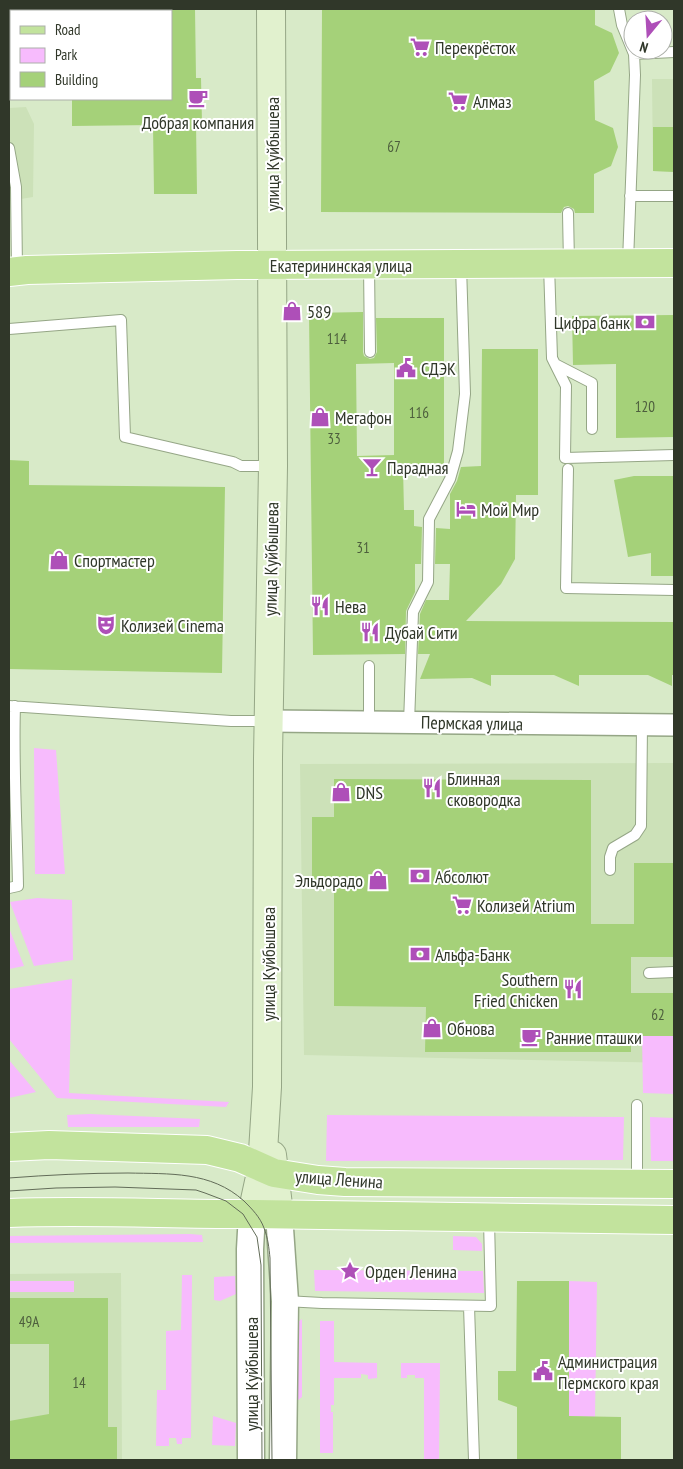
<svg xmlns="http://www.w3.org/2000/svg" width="683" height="1469" font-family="'PT Sans Narrow',sans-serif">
  <rect width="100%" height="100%" fill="#d8eac8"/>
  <path fill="#cce1b8" d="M652,79h22v93l-21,-1z
    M26,107l8,17 -1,73 -24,4v-93z
    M674,763v300l-370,-8 -4,-291z
    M121,1273l1,187h-113v-186z"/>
  <path fill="#f7bbfd" d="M34,748l22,2 9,124h-30z
    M37,898l35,2 1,60 -39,6 -24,-64z
    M9,928l15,38 -15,3z
    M72,979l-3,114 160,9 -3,5 -169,-9 -48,-59v-50z
    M642,1036h32v58l-31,-1z
    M9,1060l27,32 -27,6z
    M90,1114l110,5 -1,8h-131l-1,-12z
    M327,1115l297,2 -1,43 -297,1z
    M650,1117l24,1v43h-23z
    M190,1234l12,1 1,7 -194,1v-7z
    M453,1236l23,1 6,7v7l-29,-1z
    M314,1270l169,1 1,22 -169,-2z
    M182,1275h10l-1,163h-9v6h-5l-1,-6h-7v8h-13l1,-56h9v-59l15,-1z
    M235,1276l1,18 -16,7 -6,-1v-23z
    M9,1281h65v11h-65z
    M569,1281l28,1 -2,135 -26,-1z
    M302,1319v78l-5,4 -12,-2 10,-70 3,-7z
    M320,1321h14v41l43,1v15l-9,1v-4l-7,-1v4h-27v27h-3v7h2v41h-13z
    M401,1363h39l-1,97h-15v-82h-9v-3h-8v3h-6z
    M213,1416l23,7 -1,23 -23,-1z"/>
  <path fill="#a5d179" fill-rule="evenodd" d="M171,9h24l1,69h5l1,45h-6l1,71h-43l-1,-69 -81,1v-27h99z
    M322,9h273v16l17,8 7,20 -9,19 -16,9 1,39 18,8 5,19 -7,19 -17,8v39h-19l-1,-4 -6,-3 -4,1 -3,6 -240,-1z
    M653,127h21v45l-21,-1z
    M363,312v40l1,4 6,3 4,-1 3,-6 -1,-34h68v150h-41l1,42h10v16l8,1 -1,37h-6v28l-9,19 -1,43 -92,1 -4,-342zM394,363v92l-37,1 -1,-92z
    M674,315v122l-58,1v-74l-43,1 -1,-49z
    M482,349h56v146h-22l-1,64 -14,25 -35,37 208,1v53h-2v11l-24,-11h-69v11l-25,-11h-63v11l-19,-8 -52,1 10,-25h-12l2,-40 6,-14h23l1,-36h-15l1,-36 14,1v-35l7,-13 4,-14 20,-1z
    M9,460l20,1v24l196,2 -3,186 -213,-4z
    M634,476h40v100h-23v-23l-23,4 -14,-77z
    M334,779l257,1v144h43v-61h40v94h-43v36h43v43h-43v16h-206l1,-45 -92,-1v-119h-22v-70h22z
    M517,1281h52v135l52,1v43h-104v-53l-19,-7v-29h18z
    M9,1298h99v129h9v33h-108v-39l40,-7v-70h-40z"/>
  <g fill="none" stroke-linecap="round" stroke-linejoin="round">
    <defs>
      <path id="service" d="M619,9l3,16 12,29 1,21 -7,187
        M634,54l40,-2
        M9,148l7,39 1,83
        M630,196h44
        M568,213l1,50
        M369,265l1,87
        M549,265l3,93 14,28 -1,72 109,-3
        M9,329l112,-9 4,117 108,25 8,4h30
        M555,364l37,19v46
        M568,469l-2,119 108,2
        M9,706l222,15h37
        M369,722v-56
        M409,723l4,-111 15,-30 1,-63 21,-40 8,-28 7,-57 -4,-128
        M610,870v-13l3,-9 22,-13 6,-9 1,-101
        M9,888l9,-2c-1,-60 -5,-120 -3,-180
        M649,973l25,-1
        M637,1183v-78
        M285,1301l37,2 169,3 -2,-86
        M469,1306l5,154"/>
      <path id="minor" d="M269,721l405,4"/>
      <path id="tertiary" d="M279,1214l6,87 -2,159
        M251,1460l-1,-211 2,-35"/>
      <path id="secondary" d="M272,1155l7,59
        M252,1214l10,-46 5,-81 1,-329 5,-292 -2,-457"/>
      <path id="primary" d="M9,272l18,-2 210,-5 437,-2
        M9,1147l40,-2 158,5 33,8 34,15 44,7 27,2 329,2
        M9,1213c78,-3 156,1 234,1 144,1 288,5 431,6"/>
    </defs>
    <use href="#service" stroke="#95a686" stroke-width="12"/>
    <use href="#minor" stroke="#95a686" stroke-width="24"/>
    <use href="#tertiary" stroke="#95a686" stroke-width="29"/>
    <use href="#secondary" stroke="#95a686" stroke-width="30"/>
    <use href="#primary" stroke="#fff" stroke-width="30"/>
    <use href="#service" stroke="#fff" stroke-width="10"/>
    <use href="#minor" stroke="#fff" stroke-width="21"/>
    <use href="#tertiary" stroke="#fff" stroke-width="26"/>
    <use href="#secondary" stroke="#e1f1ce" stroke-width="28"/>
    <use href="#primary" stroke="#c2e39d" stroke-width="28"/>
    <path stroke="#626c58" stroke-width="1" d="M9,1178c39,-3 79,-5 119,-5 41,1 83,-2 116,28 8,8 16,16 20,27 4,10 5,20 6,30l2,202
      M9,1191l47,-3 59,-1 81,3 9,3 21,8 17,13 14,23 4,28 1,195"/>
  </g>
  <defs>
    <symbol id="supermarket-bare" viewBox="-9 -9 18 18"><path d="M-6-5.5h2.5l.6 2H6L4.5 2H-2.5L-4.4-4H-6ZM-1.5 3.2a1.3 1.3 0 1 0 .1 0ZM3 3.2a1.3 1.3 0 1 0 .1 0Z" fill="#ae4fb8" stroke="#fff" stroke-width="2.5" paint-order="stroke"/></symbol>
    <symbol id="cafe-bare" viewBox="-9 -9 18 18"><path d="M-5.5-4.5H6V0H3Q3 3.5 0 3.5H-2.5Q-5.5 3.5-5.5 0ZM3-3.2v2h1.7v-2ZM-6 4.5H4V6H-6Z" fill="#ae4fb8" stroke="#fff" stroke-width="2.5" paint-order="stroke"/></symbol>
    <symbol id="shop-bare" viewBox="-9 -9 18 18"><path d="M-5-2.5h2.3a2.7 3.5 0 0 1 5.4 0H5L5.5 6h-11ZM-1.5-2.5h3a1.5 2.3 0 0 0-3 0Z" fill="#ae4fb8" stroke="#fff" stroke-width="2.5" paint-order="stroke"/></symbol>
    <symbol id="bank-bare" viewBox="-9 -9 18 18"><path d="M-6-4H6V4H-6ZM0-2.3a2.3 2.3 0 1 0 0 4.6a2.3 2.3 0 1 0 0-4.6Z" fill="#ae4fb8" stroke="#fff" stroke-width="2.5" paint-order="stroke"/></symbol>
    <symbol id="civic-bare" viewBox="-9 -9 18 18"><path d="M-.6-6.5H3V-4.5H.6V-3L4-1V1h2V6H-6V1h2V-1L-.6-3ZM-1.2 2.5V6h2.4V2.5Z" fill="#ae4fb8" stroke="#fff" stroke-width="2.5" paint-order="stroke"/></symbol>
    <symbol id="bar-bare" viewBox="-9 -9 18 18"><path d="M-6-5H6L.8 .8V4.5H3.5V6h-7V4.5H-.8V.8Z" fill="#ae4fb8" stroke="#fff" stroke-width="2.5" paint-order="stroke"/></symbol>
    <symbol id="hotel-bare" viewBox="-9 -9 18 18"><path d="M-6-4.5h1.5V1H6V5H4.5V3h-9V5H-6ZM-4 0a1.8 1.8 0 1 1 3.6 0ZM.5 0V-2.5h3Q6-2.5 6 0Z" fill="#ae4fb8" stroke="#fff" stroke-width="2.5" paint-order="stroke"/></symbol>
    <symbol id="restaurant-bare" viewBox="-9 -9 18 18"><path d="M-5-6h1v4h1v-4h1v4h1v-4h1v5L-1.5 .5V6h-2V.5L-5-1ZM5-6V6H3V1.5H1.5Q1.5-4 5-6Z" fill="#ae4fb8" stroke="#fff" stroke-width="2.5" paint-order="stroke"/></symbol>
    <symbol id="theatre-bare" viewBox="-9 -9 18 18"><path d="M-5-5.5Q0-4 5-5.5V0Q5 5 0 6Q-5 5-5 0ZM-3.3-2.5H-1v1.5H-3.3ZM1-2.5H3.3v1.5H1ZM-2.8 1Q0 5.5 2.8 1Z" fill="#ae4fb8" stroke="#fff" stroke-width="2.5" paint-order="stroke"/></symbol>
    <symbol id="sight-bare" viewBox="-9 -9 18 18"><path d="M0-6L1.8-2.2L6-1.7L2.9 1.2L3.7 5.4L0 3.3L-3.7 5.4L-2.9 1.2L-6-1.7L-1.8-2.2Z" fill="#ae4fb8" stroke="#fff" stroke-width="2.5" paint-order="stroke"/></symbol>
  </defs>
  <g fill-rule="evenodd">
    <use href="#supermarket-bare" x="406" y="33" width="28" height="28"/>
    <use href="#cafe-bare" x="184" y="84" width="28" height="28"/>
    <use href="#supermarket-bare" x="444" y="87" width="28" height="28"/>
    <use href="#shop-bare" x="278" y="297" width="28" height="28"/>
    <use href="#bank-bare" x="631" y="308" width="28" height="28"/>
    <use href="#civic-bare" x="392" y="354" width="28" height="28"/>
    <use href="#shop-bare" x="306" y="403" width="28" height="28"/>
    <use href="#bar-bare" x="358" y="453" width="28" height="28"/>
    <use href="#hotel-bare" x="452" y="495" width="28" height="28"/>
    <use href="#shop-bare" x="45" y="546" width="28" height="28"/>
    <use href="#restaurant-bare" x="306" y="592" width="28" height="28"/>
    <use href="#theatre-bare" x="92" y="611" width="28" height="28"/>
    <use href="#restaurant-bare" x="356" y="618" width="28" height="28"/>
    <use href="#restaurant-bare" x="418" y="774" width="28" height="28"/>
    <use href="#shop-bare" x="327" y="778" width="28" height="28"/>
    <use href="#bank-bare" x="406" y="862" width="28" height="28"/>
    <use href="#shop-bare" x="364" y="866" width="28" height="28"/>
    <use href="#supermarket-bare" x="448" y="891" width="28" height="28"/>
    <use href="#bank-bare" x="406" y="940" width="28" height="28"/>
    <use href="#restaurant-bare" x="559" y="975" width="28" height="28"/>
    <use href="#shop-bare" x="418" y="1014" width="28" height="28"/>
    <use href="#cafe-bare" x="517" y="1023" width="28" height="28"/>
    <use href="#sight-bare" x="336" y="1257" width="28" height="28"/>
    <use href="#civic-bare" x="529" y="1357" width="28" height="28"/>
  </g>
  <g text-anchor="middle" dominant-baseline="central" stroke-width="4" stroke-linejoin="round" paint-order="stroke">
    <g font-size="15" fill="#4d5e3d">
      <text x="394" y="146">67</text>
      <text x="337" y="338">114</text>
      <text x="645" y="406">120</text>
      <text x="419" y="412">116</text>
      <text x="334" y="438">33</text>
      <text x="363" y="547">31</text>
      <text x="658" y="1014">62</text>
      <text x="29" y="1321">49А</text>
      <text x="79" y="1382">14</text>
    </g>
    <g font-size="18" fill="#303729" stroke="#fff" text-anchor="start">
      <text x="435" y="47">Перекрёсток</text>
      <text x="473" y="101">Алмаз</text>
      <text x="198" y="122" text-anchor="middle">Добрая компания</text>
      <text x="307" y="311">589</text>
      <text x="630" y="322" text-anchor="end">Цифра банк</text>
      <text x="421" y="368">СДЭК</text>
      <text x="335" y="417">Мегафон</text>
      <text x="387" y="467">Парадная</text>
      <text x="481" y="509">Мой Мир</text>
      <text x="74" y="560">Спортмастер</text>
      <text x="335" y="606">Нева</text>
      <text x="121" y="625">Колизей Cinema</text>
      <text x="385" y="632">Дубай Сити</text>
      <text x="447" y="778">Блинная<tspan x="447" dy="21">сковородка</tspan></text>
      <text x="356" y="792">DNS</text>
      <text x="435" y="876">Абсолют</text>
      <text x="363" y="880" text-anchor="end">Эльдорадо</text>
      <text x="477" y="905">Колизей Atrium</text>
      <text x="435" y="954">Альфа-Банк</text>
      <text x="558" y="979" text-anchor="end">Southern<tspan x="558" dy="21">Fried Chicken</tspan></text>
      <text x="447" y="1028">Обнова</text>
      <text x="546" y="1037">Ранние пташки</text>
      <text x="365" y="1271">Орден Ленина</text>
      <text x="558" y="1361">Администрация<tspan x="558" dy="21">Пермского края</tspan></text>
    </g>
    <g font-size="18" fill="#303729" stroke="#fff">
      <text transform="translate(272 154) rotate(-90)">улица Куйбышева</text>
      <text x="341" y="265">Екатерининская улица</text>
      <text transform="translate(271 559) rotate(-89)">улица Куйбышева</text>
      <text transform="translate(472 723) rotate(1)">Пермская улица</text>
      <text transform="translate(268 964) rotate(-90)">улица Куйбышева</text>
      <text transform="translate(339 1179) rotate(4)">улица Ленина</text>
      <text transform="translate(251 1374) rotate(-90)">улица Куйбышева</text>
    </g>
  </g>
  <rect width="683" height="1469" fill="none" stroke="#303729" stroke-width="20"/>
  <rect x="10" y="10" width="162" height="90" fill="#ffffff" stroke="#acafa9"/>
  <rect x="20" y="26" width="25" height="8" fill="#c2e39d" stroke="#acafa9"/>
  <text x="55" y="35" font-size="15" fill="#303729">Road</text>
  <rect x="20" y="48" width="25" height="15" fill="#f7bbfd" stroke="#acafa9"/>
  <text x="55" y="60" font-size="15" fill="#303729">Park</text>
  <rect x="20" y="72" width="25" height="15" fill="#a5d179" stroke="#acafa9"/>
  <text x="55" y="85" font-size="15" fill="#303729">Building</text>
  <g transform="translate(648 35) rotate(198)"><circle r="24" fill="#ffffff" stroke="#acafa9"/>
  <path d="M0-4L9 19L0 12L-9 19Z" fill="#ae4fb8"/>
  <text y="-8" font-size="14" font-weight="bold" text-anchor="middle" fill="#303729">N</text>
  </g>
</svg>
